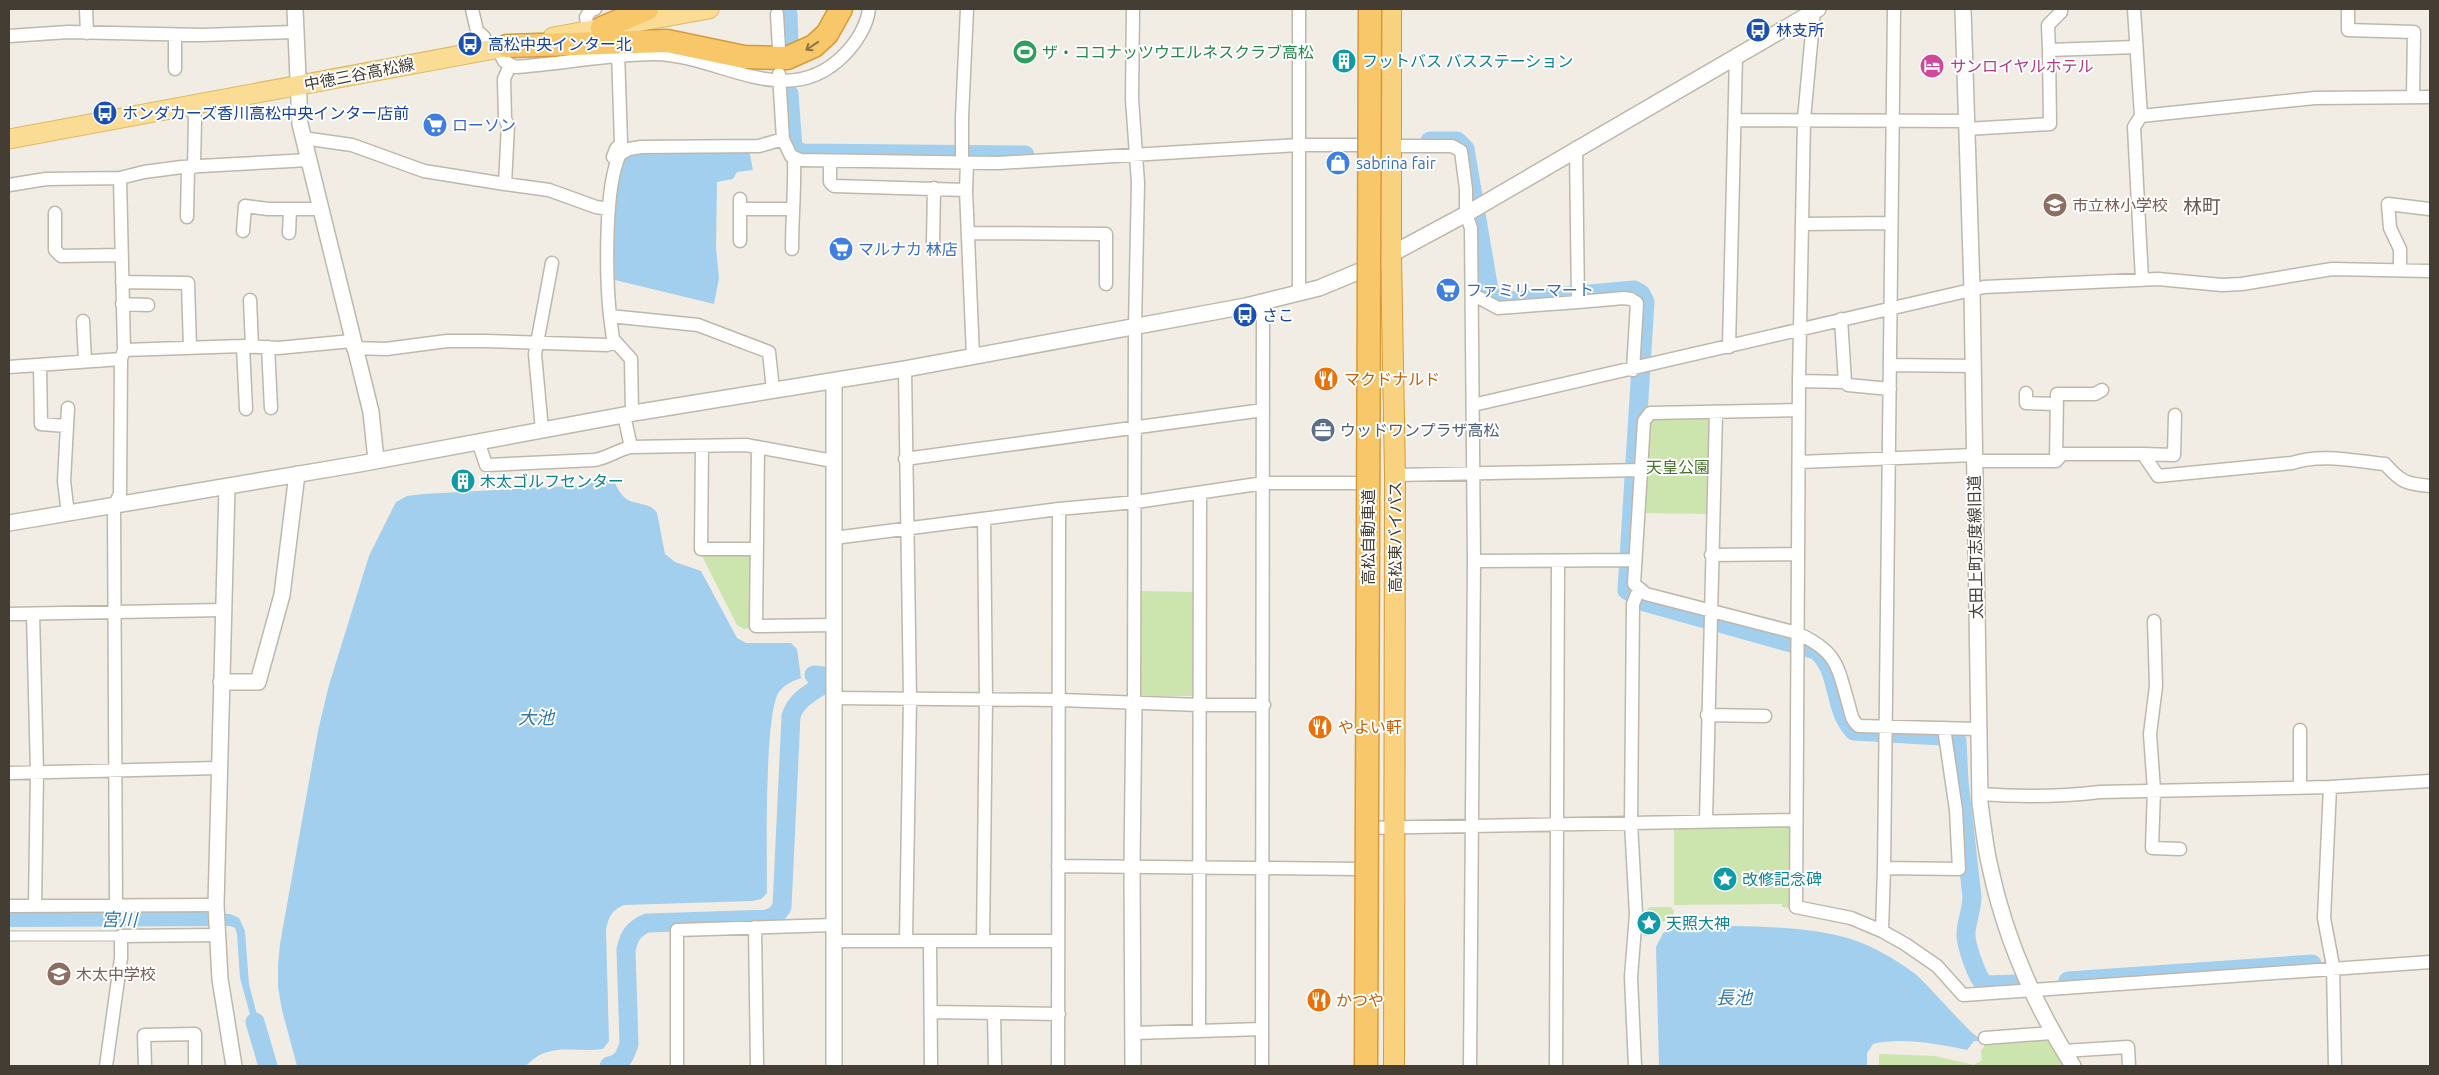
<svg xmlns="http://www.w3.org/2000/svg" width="2439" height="1075" font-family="Ubuntu,'Noto Sans JP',sans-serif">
  <rect width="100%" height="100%" fill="#f1ede4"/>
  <path fill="#cce4ae" d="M1707,417l4,3 -4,94 -63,-1 6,-92 6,-3z
    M748,553l4,3v72l-8,1 -7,-4 -36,-71z
    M1141,591l53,1 -1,104h-53z
    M1787,825l4,5 -2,78 -7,-1v-3l-108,1v-76z
    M1650,907h21l3,4 -2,7 -18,7 -5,11h-6l-1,-21z
    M2046,1036l18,30h-185v-12l56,2 39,9 8,-5 -1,-9 7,-10z"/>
  <path fill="#a2cfed" d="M749,150l4,20 -16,2 -4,7 -16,3 -1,66 3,30 -5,26 -99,-24c-1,-32 -5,-96 9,-123l19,-6z
    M614,480c3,8 7,16 14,20 10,5 23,3 29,13l8,41 10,8 26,9 36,67 9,5h45l6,6 4,29c-9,3 -17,7 -22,14 -15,21 -12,167 -12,201l-6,6 -8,2 -129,4c-12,5 -15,11 -18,24l3,112 -6,8c-29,4 -55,-8 -77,17h-229l-15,-56 -4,-23v-22l2,-21 38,-213 11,-46 40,-129 27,-54 11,-6 16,-2 147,-8z
    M9,912h193l28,2 9,4 6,13 4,53 16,62 -6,1 -19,-69 -3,-44 -2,-6 -5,-2 -221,1z
    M1677,926c50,0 126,-2 174,13 22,7 44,20 63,34 13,10 56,61 64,64l1,4h-5l-7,9c-29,-6 -65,-13 -94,-6l-6,9v13h-208l-3,-119 7,-14z"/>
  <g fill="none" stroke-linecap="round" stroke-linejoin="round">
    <path stroke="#a2cfed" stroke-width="19" d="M788,14l1,29
      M789,94l4,54 9,5 223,2
      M1430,141h27l8,8 24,141 2,6 9,6 134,-12 7,4 4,8 -18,288 18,12 171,48c25,20 16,59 38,81l87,5 16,5 2,40 13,116c0,12 -5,23 -6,35 -1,12 11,46 19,53l34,-1
      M2068,981l244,-17
      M255,1022l13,44
      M609,1066c13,-2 16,-10 20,-22l-3,-94c3,-14 7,-21 21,-27l121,-4 8,-4 6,-8 9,-191c5,-15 17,-22 30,-30l1,-10 -8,-1"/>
    <defs>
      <path id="pedestrian" d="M9,936h112"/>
      <path id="minor" d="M86,9l1,24
        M472,9l5,22 7,6 4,13
        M1133,9l-1,90 6,84 -3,143 -1,376
        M1299,9v284
        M2134,9l7,107 -7,11 8,153
        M2348,9v21l66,2 -1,65
        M1814,11l-10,108 -5,262 -3,526 55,11 31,13 23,13 32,22 26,29 467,-33
        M777,14l2,35
        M588,31l-2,-14 5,-7 4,-1
        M9,36l59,-4 134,3 93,-3
        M497,48l7,13 11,6c46,-3 93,-13 140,-13 66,1 132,59 189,1 12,-12 23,-29 25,-46
        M2049,50l-1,-25 13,-13v-3
        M510,65l-6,14 1,40 3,6 -3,59 44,6 47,17 13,2
        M175,69v-34
        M779,74l4,65 8,17 10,4 198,3 299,-18h63
        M193,105l2,14 -1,48
        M2141,116l174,-18 115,-1
        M1735,120l230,1
        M1966,129l84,-5 -1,-74 87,-3
        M303,138l49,7 72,26 81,13
        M1391,146h61l9,5 5,38v25l5,14 3,333 -4,505
        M1576,148l2,154 46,-4 7,1 6,4 -4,67
        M613,157l3,-8 5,-6 -3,-92
        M830,161v21l4,4 132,4
        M962,163v-46l5,-108
        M967,163l-1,27 7,166
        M9,185l37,-6 74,-1 24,-6 38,-5 127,-7
        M740,209h52
        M55,213v37l6,6 59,-1
        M187,217l1,-50
        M1802,224l89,-1
        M243,231l2,-25 23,3h52
        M289,233l1,-23
        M969,233l137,1v50
        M740,241v-42
        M933,243l1,-55
        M792,249c0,-31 3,-59 2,-90
        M2400,270v-21l-10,-21 -2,-24 41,5
        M122,282l66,1 2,65
        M1472,294l26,14 80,-6
        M250,300l2,47
        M122,304l26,1
        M610,316c-4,-37 -6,-130 10,-162l9,-5 12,-2 118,-1 24,-7
        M1841,319l4,63 3,3 42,4
        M83,321l2,40
        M243,346l3,63
        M268,347l3,61
        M1729,347l7,-292
        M353,348l33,1 61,-8h38l122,4 6,-2v-4
        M124,350l119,-4 35,2 74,-7
        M1890,365l83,1
        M40,366l1,58 25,2
        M9,367l112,-8
        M905,369l5,330 -4,241
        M1799,381l46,1
        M2026,393v10l31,1
        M1473,405l511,-118 174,-8 64,6 20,-1 90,-15 98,2
        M1799,410l-149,3 -6,8 -10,163 12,10 151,39c41,19 40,32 52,73 2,8 3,15 10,20l118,3
        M632,413l-1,-54 -18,-20 -3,-23 88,9 71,27 4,38
        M624,415l7,32
        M542,430l-7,-76 17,-91
        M478,441l8,24 108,-5c14,-2 23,-10 37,-13l115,-2 87,16
        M702,446l-1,103h55
        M758,447l-2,179 78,-1
        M2143,454l31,1 1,-40
        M905,459l358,-49
        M1973,461h83l6,-7h81l15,22 134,-13c29,-10 63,-2 93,1 16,18 21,20 45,22
        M2056,461l1,-67h38l7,-4
        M1799,462l175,-7
        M1395,475l246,-5
        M68,514l-4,-33 4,-73
        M834,538l225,-29 77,-7 128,-19h97
        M1711,555l87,-1
        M1474,561l161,-1
        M9,614l213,-4
        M33,614l4,158 -2,134
        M2154,621l2,65 -6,48 4,56 -2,58 28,1
        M834,698l226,2 140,5h64
        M1707,715l58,1
        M9,773l209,-5
        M2300,787v-57
        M2330,787l-6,131 9,48 2,100
        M1980,794c40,3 80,3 120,-2l230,-5 100,-6
        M1706,821l10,-409
        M1362,828l434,-8
        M1058,866l302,3
        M1884,868l75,1 -3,-59 -12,-82
        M9,906l207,-1
        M116,906l-2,-400 6,-12 1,-135 3,-9 -4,-172
        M755,927l2,139
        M1882,931l2,-63 10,-859
        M834,941h224
        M930,941l1,125
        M983,941l3,-242 -2,-180
        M931,1012l128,2
        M994,1013l1,53
        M1199,1031l1,-537
        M1134,1033l128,-4
        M1985,1038l67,-5
        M2063,1051l65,-4 1,19
        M106,1066l15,-108v-22l96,-1
        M145,1066l-1,-31 51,-1v32
        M677,1066v-136l156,-5
        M1058,1066l1,-557
        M1262,1066l1,-765
        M1556,1066l2,-505
        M1635,1066l-4,-89 5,-63 -5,-91 2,-219 6,-15"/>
      <path id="tertiary" d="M295,9l5,115 71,288 5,48
        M1963,9l9,280 8,514c3,21 5,43 10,64 15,71 44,137 83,199
        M834,381v685
        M227,487l-11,418 4,74 14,87
        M9,523l350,-59 281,-52 265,-43 341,-63 73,-18 41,-17 106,-57 352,-205
        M221,682h37l24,-87 15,-121
        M1133,1066l-1,-200 2,-164"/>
      <path id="primary" d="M553,37l156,-28
        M9,139l512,-95"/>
      <path id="trunk" d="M1391,9v246l4,220 -1,591"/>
      <path id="motorway" d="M602,28l45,-19
        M507,46l160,-5 77,16 43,1 27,-12 13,-12 14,-25"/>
    </defs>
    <use href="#pedestrian" stroke="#bfb8aa" stroke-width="11"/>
    <use href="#minor" stroke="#bfb8aa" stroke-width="15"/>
    <use href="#tertiary" stroke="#bfb8aa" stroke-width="18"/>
    <use href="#primary" stroke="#deb966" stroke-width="21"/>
    <use href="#trunk" stroke="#d69b39" stroke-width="22"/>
    <use href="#motorway" stroke="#d69b39" stroke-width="25"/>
    <use href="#pedestrian" stroke="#fff" stroke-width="9"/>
    <use href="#minor" stroke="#fff" stroke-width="12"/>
    <use href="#tertiary" stroke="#fff" stroke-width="15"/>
    <use href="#primary" stroke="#fadc95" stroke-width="19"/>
    <use href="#trunk" stroke="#f9d27f" stroke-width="20"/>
    <use href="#motorway" stroke="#f8c769" stroke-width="22"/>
    <defs>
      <path id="motorway-bridge" d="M1366,1066l4,-1057"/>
    </defs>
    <use href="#motorway-bridge" stroke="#d69b39" stroke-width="25" stroke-linecap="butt"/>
    <use href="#motorway-bridge" stroke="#f8c769" stroke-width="22"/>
  </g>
  <defs><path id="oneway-shaft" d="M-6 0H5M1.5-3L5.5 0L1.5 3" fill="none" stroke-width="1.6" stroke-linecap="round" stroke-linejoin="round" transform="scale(1.25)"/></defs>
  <use stroke="#8b7449" href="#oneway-shaft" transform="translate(812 46) rotate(146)"/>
  <defs>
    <symbol id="bus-disc" viewBox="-11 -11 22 22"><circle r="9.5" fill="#1a4fb4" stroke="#fff"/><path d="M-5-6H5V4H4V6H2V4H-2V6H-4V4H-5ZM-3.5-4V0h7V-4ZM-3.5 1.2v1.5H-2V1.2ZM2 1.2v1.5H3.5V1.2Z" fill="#fff"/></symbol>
    <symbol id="stadium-disc" viewBox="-11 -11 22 22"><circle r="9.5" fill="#2e9e5b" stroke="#fff"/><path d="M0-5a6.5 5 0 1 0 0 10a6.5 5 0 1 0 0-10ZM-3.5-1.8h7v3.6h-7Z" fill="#fff"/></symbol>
    <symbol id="building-disc" viewBox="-11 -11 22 22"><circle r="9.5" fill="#0f9aa8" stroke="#fff"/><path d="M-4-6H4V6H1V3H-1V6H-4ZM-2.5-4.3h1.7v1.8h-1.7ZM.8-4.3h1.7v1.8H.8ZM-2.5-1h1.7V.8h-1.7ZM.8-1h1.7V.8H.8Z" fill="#fff"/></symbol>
    <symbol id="hotel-disc" viewBox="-11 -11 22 22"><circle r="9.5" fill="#d1479c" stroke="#fff"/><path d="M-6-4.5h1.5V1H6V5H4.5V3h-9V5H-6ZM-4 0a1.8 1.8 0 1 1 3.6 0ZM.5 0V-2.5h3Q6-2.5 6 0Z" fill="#fff"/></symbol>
    <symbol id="supermarket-disc" viewBox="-11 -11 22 22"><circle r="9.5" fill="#3f7fe0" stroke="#fff"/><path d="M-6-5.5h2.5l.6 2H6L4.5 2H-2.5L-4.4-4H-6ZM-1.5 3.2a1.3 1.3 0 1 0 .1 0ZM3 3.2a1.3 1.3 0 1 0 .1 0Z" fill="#fff"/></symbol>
    <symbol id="shop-disc" viewBox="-11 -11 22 22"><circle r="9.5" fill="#3f7fe0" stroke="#fff"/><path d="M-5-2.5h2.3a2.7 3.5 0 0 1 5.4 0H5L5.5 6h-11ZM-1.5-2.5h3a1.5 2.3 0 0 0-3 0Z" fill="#fff"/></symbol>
    <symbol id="school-disc" viewBox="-11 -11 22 22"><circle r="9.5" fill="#8d6e63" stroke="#fff"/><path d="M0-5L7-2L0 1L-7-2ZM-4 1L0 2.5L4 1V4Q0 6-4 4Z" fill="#fff"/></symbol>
    <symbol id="restaurant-disc" viewBox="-11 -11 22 22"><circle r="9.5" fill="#e8710a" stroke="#fff"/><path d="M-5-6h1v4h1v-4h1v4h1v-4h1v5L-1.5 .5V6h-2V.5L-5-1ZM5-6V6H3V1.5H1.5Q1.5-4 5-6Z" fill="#fff"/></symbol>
    <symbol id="office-disc" viewBox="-11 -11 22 22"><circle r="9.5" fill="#5c6f8a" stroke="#fff"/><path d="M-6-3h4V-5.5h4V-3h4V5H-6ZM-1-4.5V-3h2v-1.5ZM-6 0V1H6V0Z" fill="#fff"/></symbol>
    <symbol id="sight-disc" viewBox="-11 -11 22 22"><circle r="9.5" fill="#0f9aa8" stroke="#fff"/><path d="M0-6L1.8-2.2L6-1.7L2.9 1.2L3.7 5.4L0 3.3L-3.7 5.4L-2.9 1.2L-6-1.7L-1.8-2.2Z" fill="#fff"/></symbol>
  </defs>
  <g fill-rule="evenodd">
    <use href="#bus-disc" x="1744" y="16" width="28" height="28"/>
    <use href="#bus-disc" x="456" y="30" width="28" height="28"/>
    <use href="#stadium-disc" x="1011" y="38" width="28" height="28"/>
    <use href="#building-disc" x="1330" y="47" width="28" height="28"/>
    <use href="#hotel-disc" x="1918" y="52" width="28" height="28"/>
    <use href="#bus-disc" x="91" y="99" width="28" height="28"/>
    <use href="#supermarket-disc" x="421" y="111" width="28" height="28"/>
    <use href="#shop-disc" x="1324" y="149" width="28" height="28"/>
    <use href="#school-disc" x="2041" y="191" width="28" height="28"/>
    <use href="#supermarket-disc" x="827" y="235" width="28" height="28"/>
    <use href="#supermarket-disc" x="1434" y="276" width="28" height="28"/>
    <use href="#bus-disc" x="1231" y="301" width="28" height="28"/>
    <use href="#restaurant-disc" x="1312" y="365" width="28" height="28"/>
    <use href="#office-disc" x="1309" y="416" width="28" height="28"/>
    <use href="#building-disc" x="449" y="467" width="28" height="28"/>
    <use href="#restaurant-disc" x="1306" y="713" width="28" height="28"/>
    <use href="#sight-disc" x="1711" y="865" width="28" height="28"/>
    <use href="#sight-disc" x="1635" y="909" width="28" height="28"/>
    <use href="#school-disc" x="45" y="960" width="28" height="28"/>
    <use href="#restaurant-disc" x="1305" y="986" width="28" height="28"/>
  </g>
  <g text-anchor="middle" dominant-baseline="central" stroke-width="4" stroke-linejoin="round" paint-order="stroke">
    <g font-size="16" fill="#164399" stroke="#fff" text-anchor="start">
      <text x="1776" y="30">林支所</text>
      <text x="488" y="44">高松中央インター北</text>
      <text x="122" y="113">ホンダカーズ香川高松中央インター店前</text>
      <text x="1262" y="315">さこ</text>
    </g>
    <g font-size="16" fill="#27864d" stroke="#fff" text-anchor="start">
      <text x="1042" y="52">ザ・ココナッツウエルネスクラブ高松</text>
    </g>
    <g font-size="16" fill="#0d838f" stroke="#fff" text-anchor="start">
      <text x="1362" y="61">フットバス バスステーション</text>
      <text x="480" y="481">木太ゴルフセンター</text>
      <text x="1742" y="879">改修記念碑</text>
      <text x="1666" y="923">天照大神</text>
    </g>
    <g font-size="16" fill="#b23c85" stroke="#fff" text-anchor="start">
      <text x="1950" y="66">サンロイヤルホテル</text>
    </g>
    <g font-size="16" fill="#433d34" stroke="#fff">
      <text transform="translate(359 74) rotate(-11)">中徳三谷高松線</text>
      <text transform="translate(1368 537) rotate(-90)">高松自動車道</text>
      <text transform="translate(1395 537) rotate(-90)">高松東バイパス</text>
      <text transform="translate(1975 547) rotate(-91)">太田上町志度線旧道</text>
    </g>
    <g font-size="16" fill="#366cbe" stroke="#fff" text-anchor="start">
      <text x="452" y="125">ローソン</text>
      <text x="1356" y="163">sabrina fair</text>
      <text x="858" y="249">マルナカ 林店</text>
      <text x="1466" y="290">ファミリーマート</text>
    </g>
    <g font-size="16" fill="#785e54" stroke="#fff" text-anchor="start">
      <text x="2072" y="205">市立林小学校</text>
      <text x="76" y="974">木太中学校</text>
    </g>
    <g font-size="16" fill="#c56008" stroke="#fff" text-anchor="start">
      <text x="1344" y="379">マクドナルド</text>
      <text x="1338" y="727">やよい軒</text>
      <text x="1336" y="1000">かつや</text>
    </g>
    <g font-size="16" fill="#4e5e75" stroke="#fff" text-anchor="start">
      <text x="1340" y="430">ウッドワンプラザ高松</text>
    </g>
    <g font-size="16" fill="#46722b" stroke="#fff">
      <text x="1678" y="467">天皇公園</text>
    </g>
    <g font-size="18" font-style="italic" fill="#3379aa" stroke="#fff">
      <text x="536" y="717">大池</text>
      <text transform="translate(119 919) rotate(1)">宮川</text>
      <text x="1734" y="997">長池</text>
    </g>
    <g font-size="19" fill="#665b4c" stroke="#fff">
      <text x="2202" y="206">林町</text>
    </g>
  </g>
  <rect width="2439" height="1075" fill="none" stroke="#433d34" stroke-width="20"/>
</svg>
